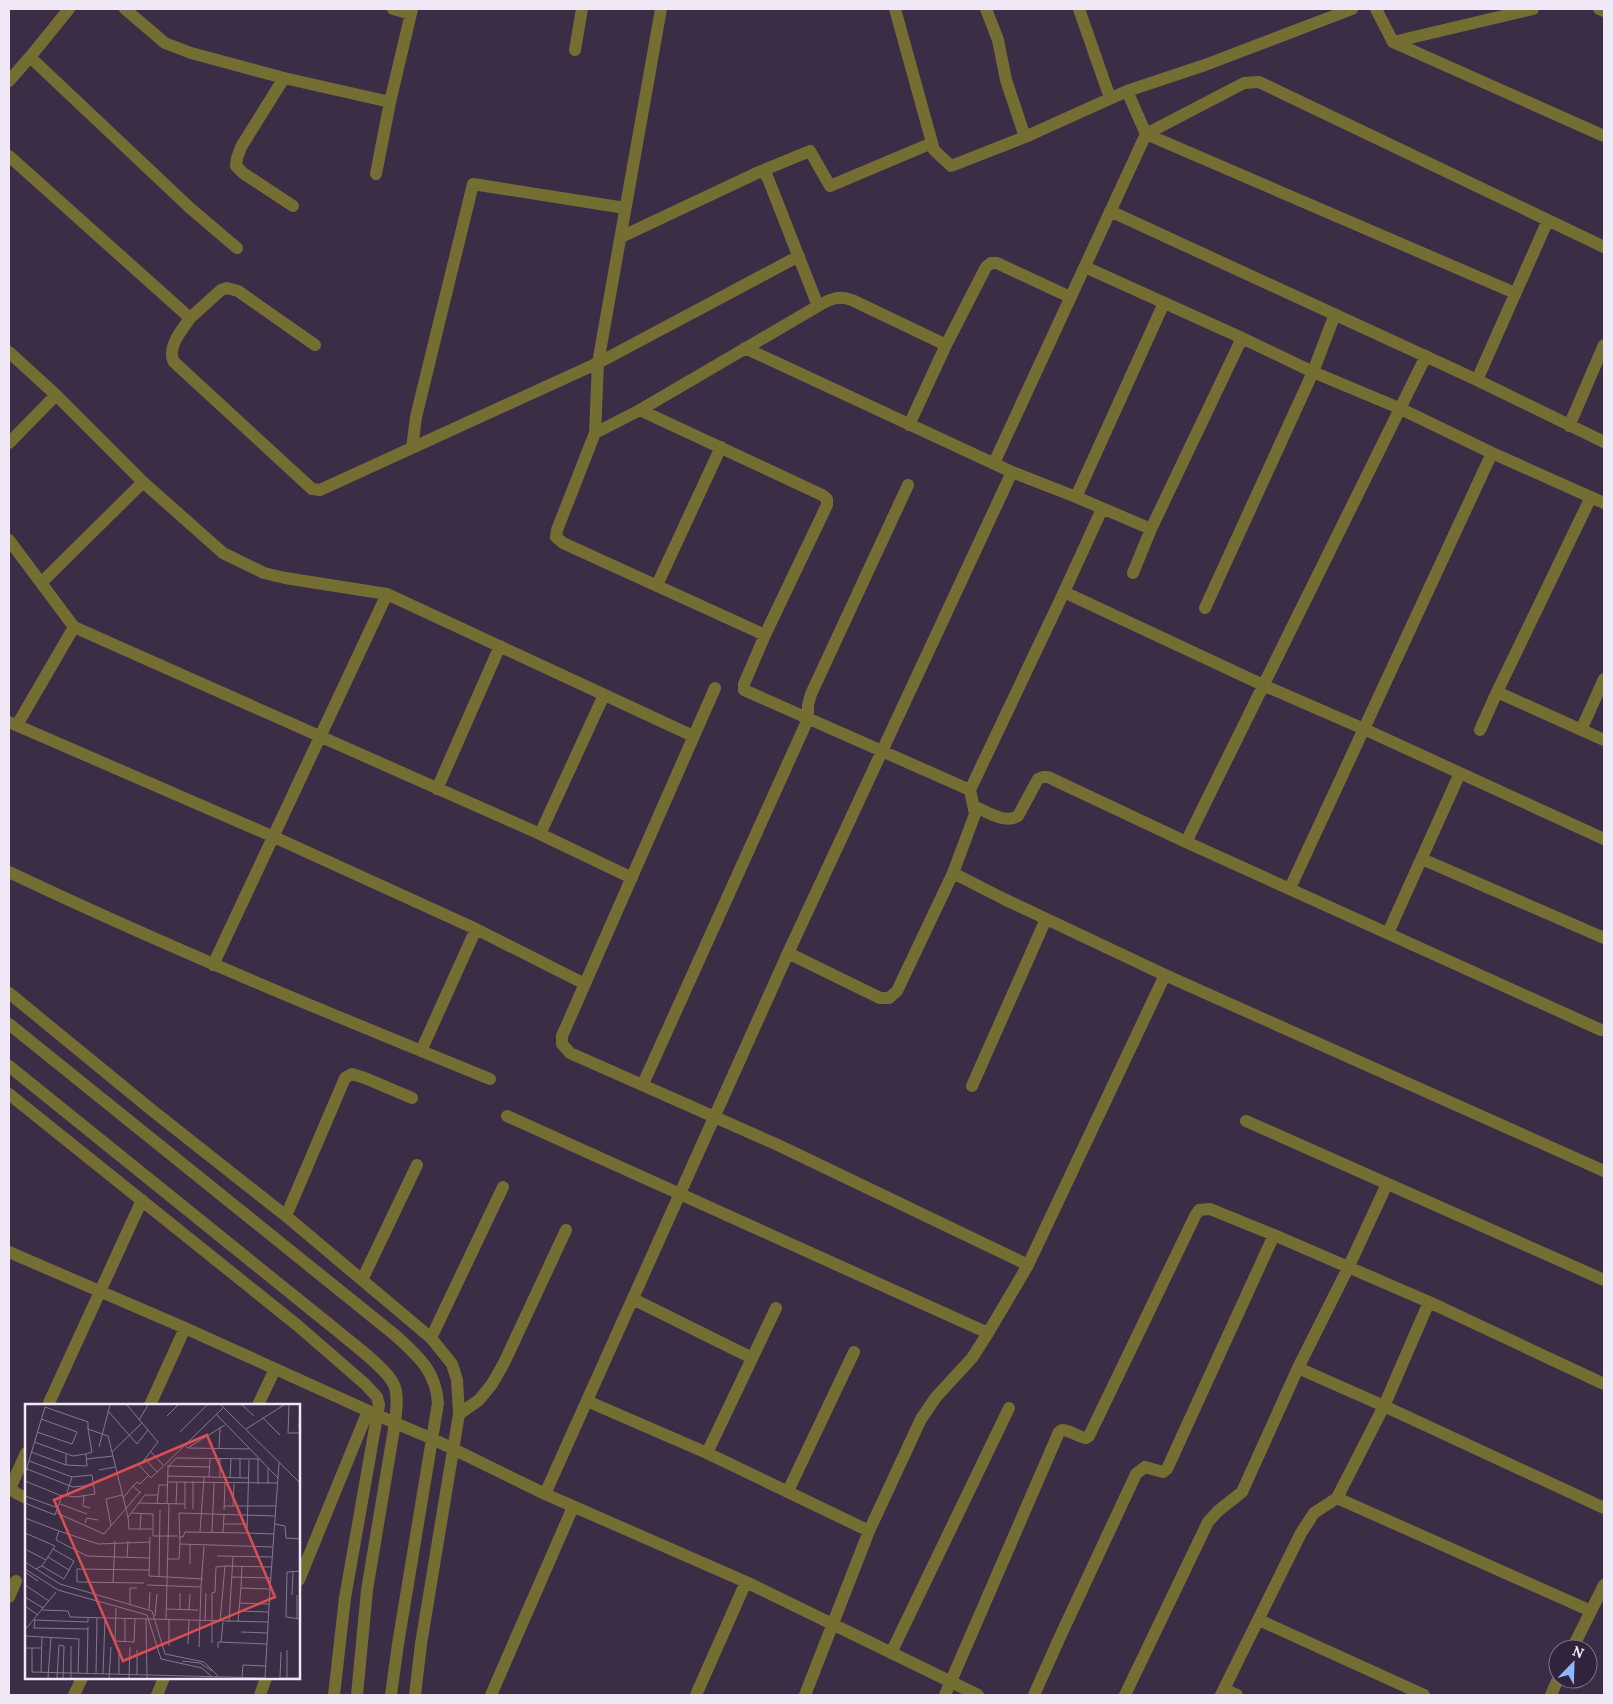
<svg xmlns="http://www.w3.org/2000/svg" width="1613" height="1704" font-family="Lora,serif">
  <rect width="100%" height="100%" fill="#3b2d46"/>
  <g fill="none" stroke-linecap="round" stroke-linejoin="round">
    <path stroke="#746e33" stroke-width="12" d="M125,9l40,34 26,10 93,25 106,24 22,-93
      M393,9l18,5
      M661,9l-63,354 -3,70 45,-23 178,-104c12,-7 21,-11 34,-6l94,45
      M895,9l39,141 17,16 74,-29 102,-46 78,-26 147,-56
      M986,9l12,31 8,40 19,57
      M1079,9l31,89
      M1376,9l17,33 211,94
      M1599,9l5,2
      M1393,42l140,-33
      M575,50l7,-41
      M30,57l160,151 47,40
      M284,78l-43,69 -4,11 -1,8 7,7 50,33
      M9,81l21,-24 39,-48
      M1127,91l19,43 369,159
      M9,156l181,162c-8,12 -24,30 -16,44l138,127 8,1 278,-127 201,-107
      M759,172l51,-21 20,35 102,-43
      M376,174l14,-72
      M1110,211l367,169 127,62
      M621,237l138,-65h3l5,4 51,130
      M1085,267l157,71 71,34 86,36 93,45 112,50
      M190,318l31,-28 6,-2 11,3 77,54
      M745,348l267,124 64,25 75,32
      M9,352l47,43 87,87 80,71 41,20 21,5 102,16 306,142
      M1477,380l71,-160
      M640,410l182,85 5,4v6l-62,130 -21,49v6l226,100
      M909,425l37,-80 40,-78 5,-4h6l73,34
      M1569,426l35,-81
      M595,433l-38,97 -1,7 7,6 202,92
      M9,443l47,-48
      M412,448l4,-31 57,-233 152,24
      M994,463l152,-329 98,-51 15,-1 345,165
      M1076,497l88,-194
      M9,540l65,87 466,207 92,44
      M1133,573l18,-44 91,-191
      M41,583l102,-101
      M657,585l64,-138
      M1064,592l38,-83
      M1205,608l108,-236 22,-58
      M715,688l-153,348v8l8,9 210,93 248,119
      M1497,692l107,48
      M9,722l265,115 202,92 109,55
      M17,725l57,-98
      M1480,730l17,-38 94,-195
      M1581,730l23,-51
      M437,789l63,-143
      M974,806c13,6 31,18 44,10l20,-37 5,-2h5l138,65 415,188
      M540,834l64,-139
      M1186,842l240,-486
      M1422,859l182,79
      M9,872c158,75 319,141 481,207
      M953,873l22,-59 -5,-24 94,-198 199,93 101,44 240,110
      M1290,888l202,-435
      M1388,933l72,-160
      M788,953l92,45h9l8,-7 56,-118 49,25 163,77 439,196
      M213,965l174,-371
      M9,993l144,118 133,105 145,122 21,26 5,16 2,34 -38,230 -6,51
      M9,1024l386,311c23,21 41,36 43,68l-40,241 -7,51
      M421,1051l55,-122
      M9,1066l326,263c14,12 53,40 59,56 5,11 2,26 1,38l-28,167 -10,105
      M643,1084l165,-365v-14l3,-11 97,-209
      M972,1086l74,-167
      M9,1094l288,231 68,59 12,13 2,8 -34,193 -11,97
      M507,1116l481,217 40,-68 137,-290
      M1246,1121l358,159
      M286,1216l59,-138 7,-4 13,4 47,20
      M9,1252l176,76 210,95 38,16 112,55 201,88 232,113
      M362,1280l55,-115
      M633,1299l119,59
      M1429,1302l-45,104 -47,92 254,113 13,-26
      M431,1338l72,-151
      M1298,1368l86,38 220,102
      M587,1401l120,52 162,78
      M48,1405l94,-205
      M150,1405l35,-77
      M258,1405l17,-36
      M459,1414l20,-14 13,-16 12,-21 62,-133
      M26,1453l-14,31 -1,5 5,4 10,5
      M707,1453l69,-145
      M788,1491l66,-139
      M545,1494l243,-541 224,-481
      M299,1580l69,-169
      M9,1597l7,-16
      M1259,1620l165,75
      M1572,1649l19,-38
      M891,1653l118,-245
      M1224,1689l13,6
      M74,1695l8,-17
      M157,1695l7,-17
      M260,1695l6,-17
      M491,1695l82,-188
      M696,1695l50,-113
      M805,1695l64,-164 52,-112 15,-22 36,-39 16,-25
      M945,1695l114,-263 3,-2c8,0 16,7 24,8l3,-2 106,-220 4,-6 11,-1 64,26
      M1034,1695l25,-56 77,-165 9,-7 18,5 4,-3 107,-234 155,67 175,82
      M1125,1695l83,-173 10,-11 24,-19 56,-124 51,-102 38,-82
      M1221,1695l80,-162 13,-20 23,-15
      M1551,1695l7,-16"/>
  </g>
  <g transform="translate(25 1404)">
    <rect width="275" height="275" fill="#3b2d46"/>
    <path fill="none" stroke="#83778d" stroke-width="1" d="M102,1l31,37 -13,17M196,1l79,78M217,1l12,11M264,1l-1,28h12M20,3l43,15v7l20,7 20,81 17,-22h13M83,7l29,33 11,-14M191,10l62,64M142,12l11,-11M238,14l17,17M114,16l9,-15M221,25l38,-24M274,25l1,-24M12,28l35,12 5,-12 -36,-13M155,28l27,-27M9,38l39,14 13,-2 1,12 -21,-1v-11M159,41l4,3 61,1M74,43l11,-42M164,43l36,-22M194,45l1,-22M6,48l35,13M87,48l30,-29M126,48l12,13M61,50l6,-2 -4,-23M62,55l26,-3M224,56l-2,73 27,1M142,62l43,1M243,64v16M2,65l46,18 21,-2M74,66l16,-3M132,68l-12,-13 -6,6 12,13 73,-71M0,70l20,-67M143,72l81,2M184,73l1,-18M195,73v-18M205,74l1,-19M215,74v-19M0,77l37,15M143,78l109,1M233,80v-25M108,82l4,-4 3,2 8,-8M0,92l33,12M41,92l6,-19M59,92l-1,10 7,2M98,94l10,-12 8,7M0,99l30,12 7,-20 13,2 20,-3 -3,-19 -20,2 -43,-16M114,99l46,1M35,100l27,10M132,100l2,-19h9M142,100l1,-37 8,-9 84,1M151,100l1,-22M199,102h52M208,102l1,-22M160,105v-27M168,105v-28M199,106l1,-27M32,109l47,21 36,-42M106,109l22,1v22h25M103,113l1,12h23M0,114l34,13 -3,9 31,16 62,2M60,119l2,-5 11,2M198,120h24M250,120l10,2 1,12 14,1M86,122l-5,-27 16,-4M115,125l1,-15M34,127l39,13 52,-2M175,128l4,-55M187,128l2,-49M0,129l30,13 -13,20 -6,3M198,129l1,-18M125,133l-1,39 54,3M154,133h4l2,-5 62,1M155,140l-1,-31 96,3M0,145l21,11M192,152l55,1M23,153l21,13 5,-9 -21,-12M102,153l1,-16M142,155h12l1,-15 93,3M0,158l35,22 92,27 13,43 39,8 14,14M165,160v-19M17,162l22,13 5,-9M217,162l-1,22 29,1 9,-126M0,165l33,21 89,25 14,44 41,9 9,8M275,167l-13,1 -1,45 14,2M0,168l13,9M134,173l1,-67M207,173l39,1M88,179l2,-42M119,179l-67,-1v-13l72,1M0,181l24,16M122,181l54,2 3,-41M267,191l1,-24M0,193l18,11M214,199l30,1M105,200v-16h7M0,202l13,9M91,204l-1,33 19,1 1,-23M124,205l1,-17M141,205l32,1M155,205v-16M17,206l26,1 2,6 198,5M164,206l1,-16M213,207l31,1M130,212l2,-22M121,215l1,59M272,215v-24M9,216l54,2v-4M10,216l-1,8 54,1M141,216l3,-116M180,217l1,-28M195,217l5,-55 46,1M204,218l4,-65M213,218l3,-34M0,226l31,-38M216,228l27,1M0,232l54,3 -1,34M100,237v-23M196,238l2,-20M187,239v-50l3,-1 1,-25 9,-1M163,240l1,-24M144,242v-26M174,243l2,-60M0,244h16M7,244v24l233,6M193,244v-6l49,2M256,248l-1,26h20M157,257l18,2 12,8M16,268l1,-35M62,269l1,-46M71,269l1,-55M78,270l2,-56M94,270v-25M112,271v-25M217,273l1,-12 23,1M23,274l3,-41M32,274l2,-33 5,1 -1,32M46,274v-32M84,274l2,-31M104,274l1,-31M240,274l5,-89M262,274v-28"/>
    <path fill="#db4e51" fill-opacity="0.15" stroke="#db4e51" stroke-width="2.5" d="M182,31l68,162 -152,64 -69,-161z"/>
    <rect width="275" height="275" fill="none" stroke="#f0e7f7" stroke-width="2.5"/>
  </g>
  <rect width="1613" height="1704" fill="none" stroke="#f0e7f7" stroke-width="20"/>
  <g transform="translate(1573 1664) rotate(23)"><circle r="24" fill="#31233b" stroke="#7d7186"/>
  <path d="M0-4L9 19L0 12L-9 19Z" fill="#8abafc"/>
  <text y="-8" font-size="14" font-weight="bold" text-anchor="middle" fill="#f0e7f7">N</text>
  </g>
</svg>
